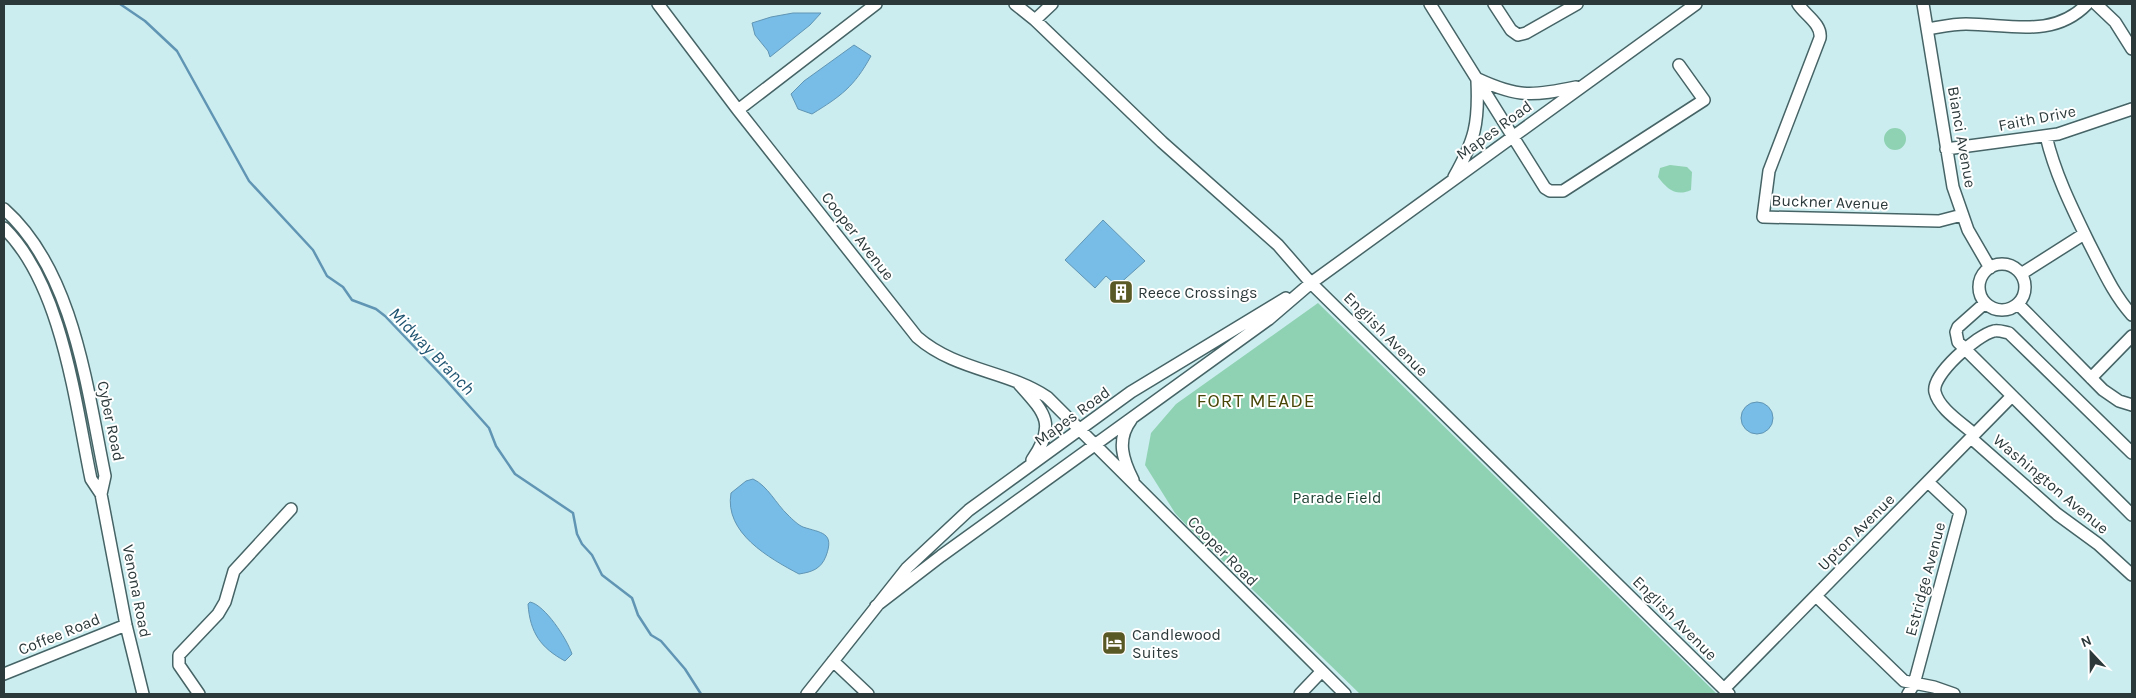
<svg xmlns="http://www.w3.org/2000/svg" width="2136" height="698" font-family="Karla,sans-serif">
  <rect width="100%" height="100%" fill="#ccedef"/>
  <path fill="#8fd2b3" d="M1884 139a11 11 0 1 1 22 0a11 11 0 1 1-22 0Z
    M1670,165l17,2 5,5 -1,18c-15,7 -24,-1 -33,-13l2,-9z
    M1318,303l399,391h-357l-171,-166 -14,-15 -30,-48 6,-32 25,-29z"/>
  <path fill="#77bde8" stroke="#6095b4" d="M793,13h28l-11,12 -40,32 -2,-6 -13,-16 -3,-12 19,-6z
    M854,45l17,11c-17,31 -30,40 -59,58l-14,-5 -7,-15 13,-13z
    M1103,220l42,41 -28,25 -11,-10 -11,12 -30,-28z
    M1741 418a16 16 0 1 1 32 0a16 16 0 1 1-32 0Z
    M753,479c15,7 23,25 35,36 4,4 10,10 15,12 18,6 32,5 23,29 -5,13 -14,16 -27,18 -30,-16 -75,-41 -68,-81l15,-12z
    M530,602c15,3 37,37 42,52l-7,7c-24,-13 -35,-28 -37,-57z"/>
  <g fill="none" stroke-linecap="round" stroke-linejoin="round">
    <path stroke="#6095b4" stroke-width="2.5" d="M120,4l25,17 32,30 72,130 64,69 14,26 16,11 9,13 24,9 9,7 61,64 43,48 7,18 19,28 58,39 4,21 5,10 10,11 10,20 30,23 6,17 13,20 10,6 24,28 16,25"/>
    <defs>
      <path id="minor" d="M658,4l80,106 179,227c39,34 89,33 130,60l298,297
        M1015,4l20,16 127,122 116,103 33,38 418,411
        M1430,4l115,184 5,3h13l141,-91 -25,-35
        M1494,4l17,26 7,5 8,-2 51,-29
        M1798,4c7,11 24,20 22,34l-51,133 -6,46 176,4 23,-6
        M1923,4l30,183 15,43 22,38
        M2096,4l19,18 17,27
        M1035,20l17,-16
        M1927,29c13,-2 26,-5 39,-5 43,0 87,15 121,-20
        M1478,79c41,19 55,17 98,8
        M738,110l138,-106
        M2046,136c9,38 26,72 43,107 13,25 24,51 43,72
        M1946,149l112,-15 74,-25
        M1454,177c21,-37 25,-54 23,-96
        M4,209c70,62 83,180 101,267l-4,18
        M4,228c58,57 71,174 87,251l10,15 25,131 17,69
        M1979 287a23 23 0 1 1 46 0a23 23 0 1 1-46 0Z
        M2021,274l63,-40
        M1985,303l-27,24 -2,5 2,10 174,173
        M2018,304l85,86 16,11 13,4
        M2091,378l41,-42
        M1019,384c26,29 38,40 13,76
        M1131,420c-15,20 -8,40 2,60
        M1974,434c-12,-11 -35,-25 -39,-42 -4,-17 42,-57 59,-61 5,-1 10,1 15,2l123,120
        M1971,438l86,76 41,30 34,31
        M1816,596l88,85 30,6 20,7
        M876,606l65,-50 328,-237 42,-36 385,-279
        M833,661l35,33
        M4,674l122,-49
        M1724,689l287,-292
        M199,694l-20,-29v-10l39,-41 7,-12 9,-31 57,-62
        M807,694l100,-126 62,-58 162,-118 155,-94
        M1300,694l21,-22
        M1908,694l6,-10 46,-172 -32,-30"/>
    </defs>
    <use href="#minor" stroke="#466466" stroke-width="14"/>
    <use href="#minor" stroke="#fff" stroke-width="11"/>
  </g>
  <defs>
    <symbol id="building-square" viewBox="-11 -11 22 22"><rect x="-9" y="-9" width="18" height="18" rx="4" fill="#595925" stroke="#fff"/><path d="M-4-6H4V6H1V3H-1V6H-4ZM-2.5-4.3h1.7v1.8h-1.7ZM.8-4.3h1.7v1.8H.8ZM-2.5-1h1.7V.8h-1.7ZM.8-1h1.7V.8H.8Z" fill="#fff"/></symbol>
    <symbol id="hotel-square" viewBox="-11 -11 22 22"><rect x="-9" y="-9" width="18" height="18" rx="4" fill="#595925" stroke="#fff"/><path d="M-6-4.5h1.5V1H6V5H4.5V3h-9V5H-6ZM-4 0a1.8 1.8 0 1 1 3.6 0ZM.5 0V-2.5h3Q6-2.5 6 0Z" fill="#fff"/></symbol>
  </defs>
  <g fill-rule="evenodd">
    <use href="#building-square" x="1107" y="278" width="28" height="28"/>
    <use href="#hotel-square" x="1100" y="629" width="28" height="28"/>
  </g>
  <g text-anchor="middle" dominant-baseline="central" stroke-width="4" stroke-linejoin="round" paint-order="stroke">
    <g font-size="16" fill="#2c393a" stroke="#fff">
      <text transform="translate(2037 118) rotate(-11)">Faith Drive</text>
      <text transform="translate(1494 130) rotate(-36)">Mapes Road</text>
      <text transform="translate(1962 137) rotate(80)">Bianci Avenue</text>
      <text transform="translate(1830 202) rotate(2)">Buckner Avenue</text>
      <text transform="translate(858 236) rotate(52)">Cooper Avenue</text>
      <text transform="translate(1386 334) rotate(45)">English Avenue</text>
      <text transform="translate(1072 416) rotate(-36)">Mapes Road</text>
      <text transform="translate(111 421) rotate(78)">Cyber Road</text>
      <text transform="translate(2051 484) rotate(40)">Washington Avenue</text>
      <text transform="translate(1856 532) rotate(-45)">Upton Avenue</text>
      <text transform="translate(1223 551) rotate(45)">Cooper Road</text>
      <text transform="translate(1925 579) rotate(-75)">Estridge Avenue</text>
      <text transform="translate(137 591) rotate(79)">Venona Road</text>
      <text transform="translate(1675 618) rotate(45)">English Avenue</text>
      <text transform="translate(59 634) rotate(-22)">Coffee Road</text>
    </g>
    <g font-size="16" fill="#2c393a" stroke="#fff" text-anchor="start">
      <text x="1138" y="292">Reece Crossings</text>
      <text x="1132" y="634">Candlewood<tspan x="1132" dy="18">Suites</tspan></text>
    </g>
    <g font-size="16" fill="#1b3f30" stroke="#fff">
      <text x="1337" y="497">Parade Field</text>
    </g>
    <g font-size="18" font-style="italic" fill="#1e5471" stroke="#fff">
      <text transform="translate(432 351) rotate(46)">Midway Branch</text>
    </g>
    <g font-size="19" letter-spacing="1" fill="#484707" stroke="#fff">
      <text x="1256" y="401">FORT MEADE</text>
    </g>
  </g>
  <rect width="2136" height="698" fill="none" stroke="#2c393a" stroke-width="10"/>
  <g transform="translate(2091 653) rotate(338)" stroke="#ffffff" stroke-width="4" paint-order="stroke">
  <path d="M0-4L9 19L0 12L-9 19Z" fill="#2c393a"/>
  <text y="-8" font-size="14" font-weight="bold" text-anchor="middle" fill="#2c393a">N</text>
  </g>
</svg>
